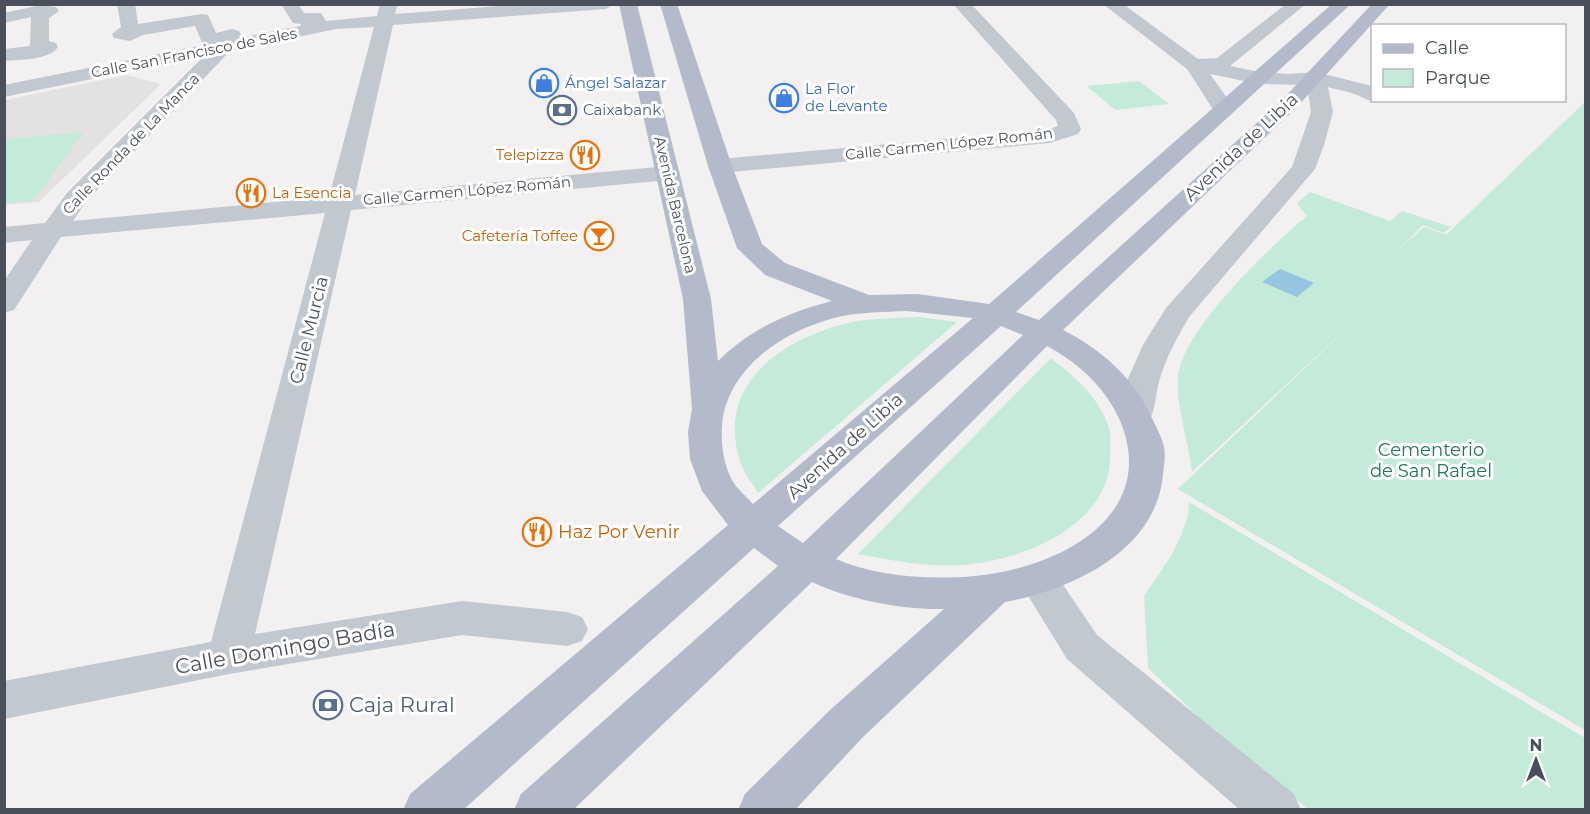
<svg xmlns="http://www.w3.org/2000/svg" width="1590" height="814" viewBox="0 0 1590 814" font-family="Montserrat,sans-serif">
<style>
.education{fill:#e3e2e1}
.green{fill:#c4eada}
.water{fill:#96c5e2}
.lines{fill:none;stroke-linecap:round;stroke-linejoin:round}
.minor{fill:#c2c8d0;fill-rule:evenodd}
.major{fill:#b3bbcb;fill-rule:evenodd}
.labels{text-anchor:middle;stroke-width:6;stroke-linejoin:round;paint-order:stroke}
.far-street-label{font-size:15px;fill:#4a505b;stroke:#fff}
.far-shop-label{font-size:15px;fill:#366cbe;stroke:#fff;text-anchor:start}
.far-service-label{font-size:15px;fill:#4e5e75;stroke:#fff;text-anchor:start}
.far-food-label{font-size:15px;fill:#c56008;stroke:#fff;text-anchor:end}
.street-label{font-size:18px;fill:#4a505b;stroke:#fff}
.park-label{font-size:18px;fill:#22755a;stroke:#fff}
.food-label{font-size:18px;fill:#c56008;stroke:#fff;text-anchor:start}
.near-street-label{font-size:21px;fill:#4a505b;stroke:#fff}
.near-service-label{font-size:21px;fill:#4e5e75;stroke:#fff;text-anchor:start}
</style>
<rect width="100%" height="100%" fill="#f2f0f0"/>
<!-- education -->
<polygon class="education" points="126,75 161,84 39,202 5,205 5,100"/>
<!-- green -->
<g class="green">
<polygon points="1139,81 1169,104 1115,110 1087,86"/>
<path d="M 1585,102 L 1585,730 L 1178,489 L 1360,316 L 1192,472 C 1189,443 1175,403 1178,376 C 1183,329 1271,246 1307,216 L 1297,203 L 1310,192 L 1390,221 L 1402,211 L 1451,227 L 1444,233 L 1423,225 L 1399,249 L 1424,227 L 1446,235 Z"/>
<polygon points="84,132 33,201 5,203 5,139"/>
<path d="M 919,317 L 957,322 L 758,493 C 752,483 743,472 740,461 C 717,389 774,344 837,326 C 863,318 891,318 919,317 Z"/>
<path d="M 1051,358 C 1074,376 1100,398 1109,428 C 1111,434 1110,443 1110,451 C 1114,521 1032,557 972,564 C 933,569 896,561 858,554 Z"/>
<polygon points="1189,502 1585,738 1585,809 1308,809 1232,749 1148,668 1144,596 1171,556 1181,536 1188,516"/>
</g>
<!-- water -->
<polygon class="water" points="1280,269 1314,283 1297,297 1262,282"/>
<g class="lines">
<!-- minor -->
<g class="minor">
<path d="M 117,4 L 135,4 L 138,24 L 202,14 L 208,15 L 216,33 L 232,29 L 239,31 L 241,35 L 239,38 L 300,26 L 301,24 L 293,23 L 281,4 L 298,4 L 304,13 L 321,13 L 326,21 L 377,16 L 380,4 L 398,4 L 395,14 L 528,4 L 614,4 L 606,9 L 393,25 L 355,195 L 668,166 L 676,168 L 680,173 L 676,178 L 668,180 L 351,210 L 255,634 L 462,601 L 567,612 L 582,617 L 588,629 L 582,641 L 567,646 L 462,635 L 229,674 L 4,719 L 4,681 L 211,642 L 325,213 L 61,237 L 14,310 L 4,313 L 4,281 L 32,240 L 4,243 L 4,227 L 45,223 L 67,193 L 204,56 L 4,97 L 4,85 L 203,45 L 195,26 L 143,35 L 130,41 L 114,38 L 112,34 L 121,27 ZM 374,27 L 329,197 L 73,221 L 85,203 L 230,51 L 336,29 Z"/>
<polygon points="953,4 971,4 1074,113 1081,129 1078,134 1050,143 720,173 712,171 708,166 712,161 720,159 1047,130 1058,126 1056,120"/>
<path d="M 1103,4 L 1123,4 L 1198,59 L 1217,58 L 1286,4 L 1306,4 L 1230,66 L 1259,72 L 1289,74 L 1316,72 L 1372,86 L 1372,100 L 1379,100 C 1368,103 1366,98 1357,95 C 1348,91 1337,90 1328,87 L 1333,112 L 1324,145 L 1315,169 L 1189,317 C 1177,338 1165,359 1159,382 C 1155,396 1156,410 1148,423 L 1136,426 L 1124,423 L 1119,415 L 1127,381 L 1143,345 L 1166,308 L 1292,167 L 1311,112 L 1307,85 L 1259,84 L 1210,74 L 1235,109 L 1232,114 L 1224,115 L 1216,114 L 1187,69 Z"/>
<path d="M 41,5 L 56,7 L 59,11 L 49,18 L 49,41 L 56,43 L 58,47 C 48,61 20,59 4,61 L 4,49 L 30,46 L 31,17 L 4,23 L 4,13 Z"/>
<polygon points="1039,566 1053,570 1097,635 1294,794 1301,810 1240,810 1067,659 1019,581 1025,570"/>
</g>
<!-- major -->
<path class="major" d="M 619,4 L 637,4 L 711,299 L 718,361 C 750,329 789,312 832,301 L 765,275 L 737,248 L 708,166 L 660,4 L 677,4 L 732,166 L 762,244 L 785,263 L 869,295 L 918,294 L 989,304 L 1332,4 L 1351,4 L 1016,312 L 1039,320 L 1283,99 L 1372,4 L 1390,4 L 1297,107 L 1063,330 C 1101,349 1134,378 1152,418 C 1156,427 1162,437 1164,447 C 1166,456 1164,465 1163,474 C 1157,551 1071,590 1005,602 L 862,738 L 795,810 L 738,810 L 745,794 L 830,710 L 944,609 C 903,610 850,600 812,582 L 573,810 L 514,810 L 521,794 L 778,566 L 754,548 L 463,810 L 403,810 L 410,794 L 728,525 L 702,491 L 690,459 L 688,432 L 692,409 L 683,299 ZM 907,311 L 973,318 L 753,504 C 746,496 737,489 732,480 C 722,462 720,436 723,417 C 733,363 788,329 838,317 C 861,312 884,312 907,311 ZM 1001,326 L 1023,335 L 803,543 L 778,526 ZM 1047,346 C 1080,364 1107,389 1121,423 C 1159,519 1054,569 975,576 C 930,580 877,577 836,559 Z"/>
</g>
<!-- icons -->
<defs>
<g id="shop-ring" transform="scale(1.5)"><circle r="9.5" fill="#fff" stroke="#3f7fe0" stroke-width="1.5"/><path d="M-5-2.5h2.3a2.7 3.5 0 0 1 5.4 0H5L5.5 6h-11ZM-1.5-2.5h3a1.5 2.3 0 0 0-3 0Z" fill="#3f7fe0"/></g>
<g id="bank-ring" transform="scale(1.5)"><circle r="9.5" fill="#fff" stroke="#5c6f8a" stroke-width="1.5"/><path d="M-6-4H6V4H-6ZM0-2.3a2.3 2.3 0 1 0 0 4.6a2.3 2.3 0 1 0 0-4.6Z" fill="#5c6f8a"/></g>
<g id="restaurant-ring" transform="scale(1.5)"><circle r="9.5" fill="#fff" stroke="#e8710a" stroke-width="1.5"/><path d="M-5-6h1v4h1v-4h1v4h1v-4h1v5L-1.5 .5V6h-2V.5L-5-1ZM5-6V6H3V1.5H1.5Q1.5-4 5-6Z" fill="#e8710a"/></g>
<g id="bar-ring" transform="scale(1.5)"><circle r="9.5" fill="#fff" stroke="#e8710a" stroke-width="1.5"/><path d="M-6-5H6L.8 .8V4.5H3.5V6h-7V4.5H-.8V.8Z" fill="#e8710a"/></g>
</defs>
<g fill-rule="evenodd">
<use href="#shop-ring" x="544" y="83"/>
<use href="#shop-ring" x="784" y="98"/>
<use href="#bank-ring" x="562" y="110"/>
<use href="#restaurant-ring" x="585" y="155"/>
<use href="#restaurant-ring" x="251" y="193"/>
<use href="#bar-ring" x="599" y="236"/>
<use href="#restaurant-ring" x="537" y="532"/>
<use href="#bank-ring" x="328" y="705"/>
</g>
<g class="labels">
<!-- far-street labels -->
<g class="far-street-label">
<text transform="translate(194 53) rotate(-11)" y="5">Calle San Francisco de Sales</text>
<text transform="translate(131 144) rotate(-46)" y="5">Calle Ronda de La Manca</text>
<text transform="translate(949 144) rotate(-6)" y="5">Calle Carmen López Román</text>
<text transform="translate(467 191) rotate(-5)" y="5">Calle Carmen López Román</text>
<text transform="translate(675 205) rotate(77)" y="5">Avenida Barcelona</text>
</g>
<!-- far-shop labels -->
<g class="far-shop-label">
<text x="565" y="88">Ángel Salazar</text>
<text x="805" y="94">La Flor<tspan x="805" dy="17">de Levante</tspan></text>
</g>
<!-- far-service labels -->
<g class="far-service-label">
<text x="583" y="115">Caixabank</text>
</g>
<!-- far-food labels -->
<g class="far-food-label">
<text x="564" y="160">Telepizza</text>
<text x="272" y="198" text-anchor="start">La Esencia</text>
<text x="578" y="241">Cafetería Toffee</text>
</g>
<!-- street labels -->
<g class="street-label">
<text transform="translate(1241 147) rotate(-43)" y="6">Avenida de Libia</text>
<text transform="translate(309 330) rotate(-76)" y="6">Calle Murcia</text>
<text transform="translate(845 446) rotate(-42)" y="6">Avenida de Libia</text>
</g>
<!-- park labels -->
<g class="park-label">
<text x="1431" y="456">Cementerio<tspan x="1431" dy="21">de San Rafael</tspan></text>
</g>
<!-- food labels -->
<g class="food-label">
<text x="558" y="538">Haz Por Venir</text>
</g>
<!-- near-street labels -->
<g class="near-street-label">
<text transform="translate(285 648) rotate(-10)" y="7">Calle Domingo Badía</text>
</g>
<!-- near-service labels -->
<g class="near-service-label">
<text x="349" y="712">Caja Rural</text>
</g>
</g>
<!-- border -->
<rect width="1590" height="814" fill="none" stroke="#4a505b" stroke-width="12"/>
<!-- legend -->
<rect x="1371" y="24" width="195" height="78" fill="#ffffff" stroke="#b7b9bd" stroke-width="1.5"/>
<rect x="1383" y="44" width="30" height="9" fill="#b3bbcb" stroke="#b7b9bd" stroke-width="1.5"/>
<text x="1425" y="54" font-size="18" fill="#4a505b">Calle</text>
<rect x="1383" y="69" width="30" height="18" fill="#c4eada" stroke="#b7b9bd" stroke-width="1.5"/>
<text x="1425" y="84" font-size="18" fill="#4a505b">Parque</text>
<!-- north arrow -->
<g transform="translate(1536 760)" stroke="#ffffff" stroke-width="4.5" paint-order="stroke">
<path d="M0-4.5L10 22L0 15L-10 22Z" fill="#4a505b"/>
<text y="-9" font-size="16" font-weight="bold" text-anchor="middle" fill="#4a505b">N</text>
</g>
</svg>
